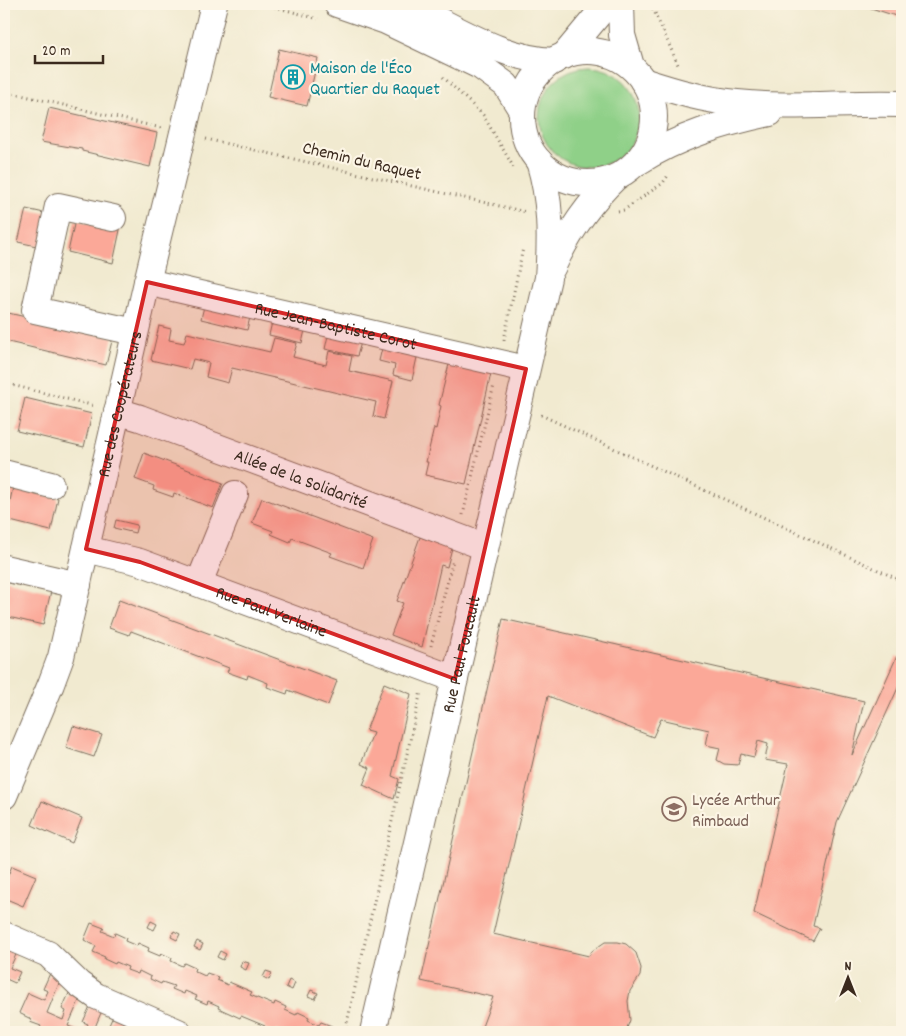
<svg xmlns="http://www.w3.org/2000/svg" width="906" height="1036" viewBox="0 0 906 1036" font-family="Dekko,sans-serif">
<style>
.green{fill:#8fd088;stroke:#657d53}
.building{fill:#fba898}
.lines{fill:none;stroke-linecap:round;stroke-linejoin:round}
.minor-casing{stroke:#7b6d5c;stroke-width:28}
.path{stroke:#7b6d5c;stroke-width:3;stroke-dasharray:1 4;stroke-linecap:butt}
.minor{stroke:#fff;stroke-width:26}
.marked{fill:#d62828;fill-opacity:0.2;stroke:#d62828;stroke-width:4;stroke-linejoin:round}
.labels{text-anchor:middle;stroke-width:4.5;stroke-linejoin:round;paint-order:stroke}
.culture-label{font-size:18px;fill:#0d838f;stroke:#fcf5e5;text-anchor:start}
.street-label{font-size:18px;fill:#3b2a1e;stroke:#fcf5e5}
.education-label{font-size:18px;fill:#785e54;stroke:#fcf5e5;text-anchor:start}
</style>
<rect width="100%" height="100%" fill="#fcf5e5"/>
<filter id="ink" filterUnits="userSpaceOnUse"><feTurbulence type="fractalNoise" baseFrequency=".02" numOctaves="2"/><feDisplacementMap in="SourceGraphic" scale="10" xChannelSelector="R" yChannelSelector="G"/><feConvolveMatrix kernelMatrix="1 2 1 2 8 2 1 2 1" color-interpolation-filters="sRGB"/></filter>
<filter id="wash" filterUnits="userSpaceOnUse"><feTurbulence type="fractalNoise" baseFrequency=".0096" numOctaves="4" result="noise"/><feDisplacementMap in="SourceGraphic" scale="20" xChannelSelector="R" yChannelSelector="G"/><feGaussianBlur stdDeviation="1.12" result="paint"/><feColorMatrix in="noise" values="0 0 0 0 0 0 0 0 0 0 0 0 0 0 0 0 0 1.4 0 .05"/><feComposite in="paint" operator="in"/></filter>
<g filter="url(#wash)">
<rect width="100%" height="100%" fill="#f1ead0"/>
<!-- green -->
<circle class="green" cx="589" cy="117" r="50"/>
<g id="blocks">
<!-- building -->
<g class="building">
<polygon points="869,4 902,4 902,18 868,7"/>
<polygon points="279,49 318,58 307,106 268,97"/>
<polygon points="49,108 157,133 150,167 82,151 82,149 41,142"/>
<polygon points="26,209 49,214 41,247 18,242"/>
<polygon points="75,220 120,230 113,263 68,252"/>
<polygon points="205,302 251,313 247,330 201,319"/>
<polygon points="4,312 113,337 106,365 4,341"/>
<polygon points="273,318 306,326 302,343 269,335"/>
<polygon points="159,326 171,329 169,340 184,343 187,333 270,352 274,338 297,343 293,357 326,365 329,351 352,356 349,371 393,381 384,419 373,416 376,402 232,368 228,383 206,377 209,363 193,359 190,369 151,360"/>
<polygon points="329,331 362,339 357,356 325,349"/>
<polygon points="383,344 418,353 412,380 393,375 395,365 379,361"/>
<polygon points="450,360 492,369 466,484 425,475 428,462 426,462 434,428 436,429 441,406 439,405"/>
<polygon points="25,398 92,414 84,447 17,431"/>
<polygon points="144,453 223,483 213,508 174,493 173,497 153,490 154,486 135,479"/>
<polygon points="13,487 58,498 51,531 6,520"/>
<polygon points="262,498 373,540 363,568 330,556 332,553 292,538 290,542 271,534 273,531 252,523"/>
<polygon points="116,520 137,525 135,533 114,528"/>
<polygon points="420,537 452,548 447,567 441,565 422,647 391,635 403,603 397,601"/>
<polygon points="4,580 51,591 43,625 4,616"/>
<polygon points="119,600 337,681 328,705 288,690 287,694 267,687 268,683 248,675 247,679 227,672 229,668 131,631 129,635 109,628"/>
<polygon points="503,619 864,701 852,755 897,656 902,659 902,679 837,822 813,926 820,928 813,941 754,913 788,764 765,760 768,744 758,741 754,757 741,754 738,765 724,764 717,760 720,748 706,745 709,730 661,719 653,737 548,696 493,934 589,956 592,951 605,942 618,942 626,944 636,953 641,968 640,976 630,991 628,1001 630,1020 627,1028 624,1032 480,1032 493,997 421,981"/>
<polygon points="384,683 411,694 392,776 399,779 394,799 363,785 370,768 361,764 373,733 366,731"/>
<polygon points="73,726 102,735 94,757 66,748"/>
<polygon points="42,801 82,818 72,843 32,825"/>
<polygon points="12,866 36,876 23,906 4,898 4,884"/>
<polygon points="151,921 157,924 154,930 148,927"/>
<polygon points="91,923 104,928 102,931 114,936 115,933 126,938 125,941 137,946 138,943 149,948 148,951 160,956 161,953 172,958 171,961 182,966 184,963 195,968 194,971 205,976 207,973 218,977 217,980 228,985 229,982 252,992 250,995 274,1005 275,1002 286,1007 285,1010 296,1015 298,1012 309,1017 308,1020 319,1025 321,1022 332,1026 329,1032 281,1032 276,1030 275,1032 273,1032 264,1028 265,1026 241,1016 240,1018 218,1008 219,1006 208,1001 207,1004 195,999 197,996 185,991 184,994 172,989 174,986 162,982 161,984 150,979 151,977 139,971 138,974 127,970 128,967 116,962 115,964 104,959 105,957 93,952 96,946 84,940"/>
<polygon points="174,931 180,934 177,940 171,937"/>
<polygon points="197,941 203,944 200,950 194,947"/>
<polygon points="4,944 18,950 10,968 20,972 15,983 4,978"/>
<polygon points="220,951 226,954 223,960 217,957"/>
<polygon points="242,961 249,963 246,970 240,967"/>
<polygon points="51,971 62,976 47,1013 63,1020 66,1011 62,1009 70,991 81,996 68,1026 84,1032 38,1032 41,1026 30,1022 31,1019 19,1013 28,993 44,1000 48,991 43,989"/>
<polygon points="266,971 272,973 269,980 263,977"/>
<polygon points="289,980 295,983 292,990 286,987"/>
<polygon points="311,990 318,993 315,999 308,996"/>
<polygon points="91,1004 103,1008 93,1032 84,1032 88,1024 83,1022"/>
<polygon points="114,1014 125,1019 120,1032 106,1032"/>
</g>
</g>
</g>
<g filter="url(#ink)">
<use href="#blocks" fill-opacity="0" stroke="#7b6d5c" stroke-width="1"/>
<g class="lines">
<!-- minor casing -->
<g class="minor-casing">
<g id="minor">
<polyline points="337,4 386,21 480,66 506,85 522,111"/>
<path d="M 405,4 C 453,25 500,59 554,61"/>
<polyline points="621,4 622,35 631,66"/>
<circle cx="588" cy="117" r="66"/>
<polyline points="564,56 607,4"/>
<path d="M 643,81 C 674,91 704,100 737,103 C 792,109 847,102 902,104"/>
<path d="M 638,162 C 679,136 723,123 770,113"/>
<polyline points="113,218 58,206 35,310 135,332"/>
<path d="M 552,268 C 568,233 588,204 615,178"/>
<path id="s1" d="M 147,282 L 526,369"/>
<path id="s2" d="M 117,411 L 140,418 L 485,547"/>
<polyline points="4,473 51,485"/>
<path id="s3" d="M 86,549 L 140,562 L 455,679"/>
<polyline points="4,568 78,585"/>
<polyline points="199,583 235,494"/>
<path id="s4" d="M 4,796 L 51,684 L 61,657 L 147,282 L 214,4"/>
<polyline points="4,935 48,954 79,984 96,996 178,1032"/>
<path id="s5" d="M 373,1032 L 548,278 C 551,237 551,200 539,161"/>
</g>
</g>
<!-- path -->
<g class="path">
<polyline points="265,4 318,19"/>
<polyline points="651,4 679,67"/>
<polyline points="655,4 669,8"/>
<polyline points="4,18 7,4"/>
<polyline points="443,77 483,115 514,168"/>
<polyline points="4,91 161,128"/>
<polyline points="206,139 526,212"/>
<polyline points="618,211 624,210 663,183 669,174"/>
<polyline points="504,340 523,248"/>
<polyline points="4,383 95,406"/>
<polyline points="541,415 902,581"/>
<polyline points="463,515 494,385"/>
<polyline points="431,646 453,560"/>
<polyline points="345,1032 421,691"/>
</g>
<!-- minor -->
<use href="#minor" class="minor"/>
</g>
</g>
<!-- marked area -->
<path class="marked" d="M 147,282 L 526,369 L 455,679 L 140,562 L 86,549 Z"/>
<!-- icons -->
<defs>
<g id="building-ring" transform="scale(1.25)"><circle r="9.5" fill="#fcf5e5" stroke="#0f9aa8" stroke-width="1.5"/><path d="M-4-6H4V6H1V3H-1V6H-4ZM-2.5-4.3h1.7v1.8h-1.7ZM.8-4.3h1.7v1.8H.8ZM-2.5-1h1.7V.8h-1.7ZM.8-1h1.7V.8H.8Z" fill="#0f9aa8"/></g>
<g id="school-ring" transform="scale(1.25)"><circle r="9.5" fill="#fcf5e5" stroke="#8d6e63" stroke-width="1.5"/><path d="M0-5L7-2L0 1L-7-2ZM-4 1L0 2.5L4 1V4Q0 6-4 4Z" fill="#8d6e63"/></g>
</defs>
<g fill-rule="evenodd">
<use href="#building-ring" x="293" y="77"/>
<use href="#school-ring" x="674" y="809"/>
</g>
<g class="labels">
<!-- culture labels -->
<g class="culture-label">
<text x="310" y="73">Maison de l'Éco<tspan x="310" dy="21">Quartier du Raquet</tspan></text>
</g>
<!-- street labels -->
<g class="street-label">
<text transform="translate(362 160) rotate(13)" y="6">Chemin du Raquet</text>
<text dy="6" stroke="none"><textPath href="#s1" startOffset="194">Rue Jean-Baptiste Corot</textPath></text>
<text dy="6" stroke="none"><textPath href="#s4" startOffset="410">Rue des Coopérateurs</textPath></text>
<text dy="6" stroke="none"><textPath href="#s2" startOffset="196">Allée de la Solidarité</textPath></text>
<text dy="6" stroke="none"><textPath href="#s3" startOffset="196">Rue Paul Verlaine</textPath></text>
<text dy="6" stroke="none"><textPath href="#s5" startOffset="388">Rue Paul Foucault</textPath></text>
</g>
<!-- education labels -->
<g class="education-label">
<text x="692" y="805">Lycée Arthur<tspan x="692" dy="21">Rimbaud</tspan></text>
</g>
</g>
<!-- margin -->
<rect width="906" height="1036" fill="none" stroke="#fcf5e5" stroke-width="20"/>
<!-- north arrow -->
<g transform="translate(848 978)" stroke="#fcf5e5" stroke-width="4" paint-order="stroke">
<path d="M0-4L9 19L0 12L-9 19Z" fill="#3b2a1e"/>
<text y="-8" font-size="14" font-weight="bold" text-anchor="middle" fill="#3b2a1e">N</text>
</g>
<!-- scale -->
<path d="M35 55v8h68v-8" fill="none" stroke="#3b2a1e" stroke-width="2.5"/>
<text x="42" y="55" font-size="15" fill="#3b2a1e" stroke="#fcf5e5" stroke-width="4" paint-order="stroke">20 m</text>
</svg>
